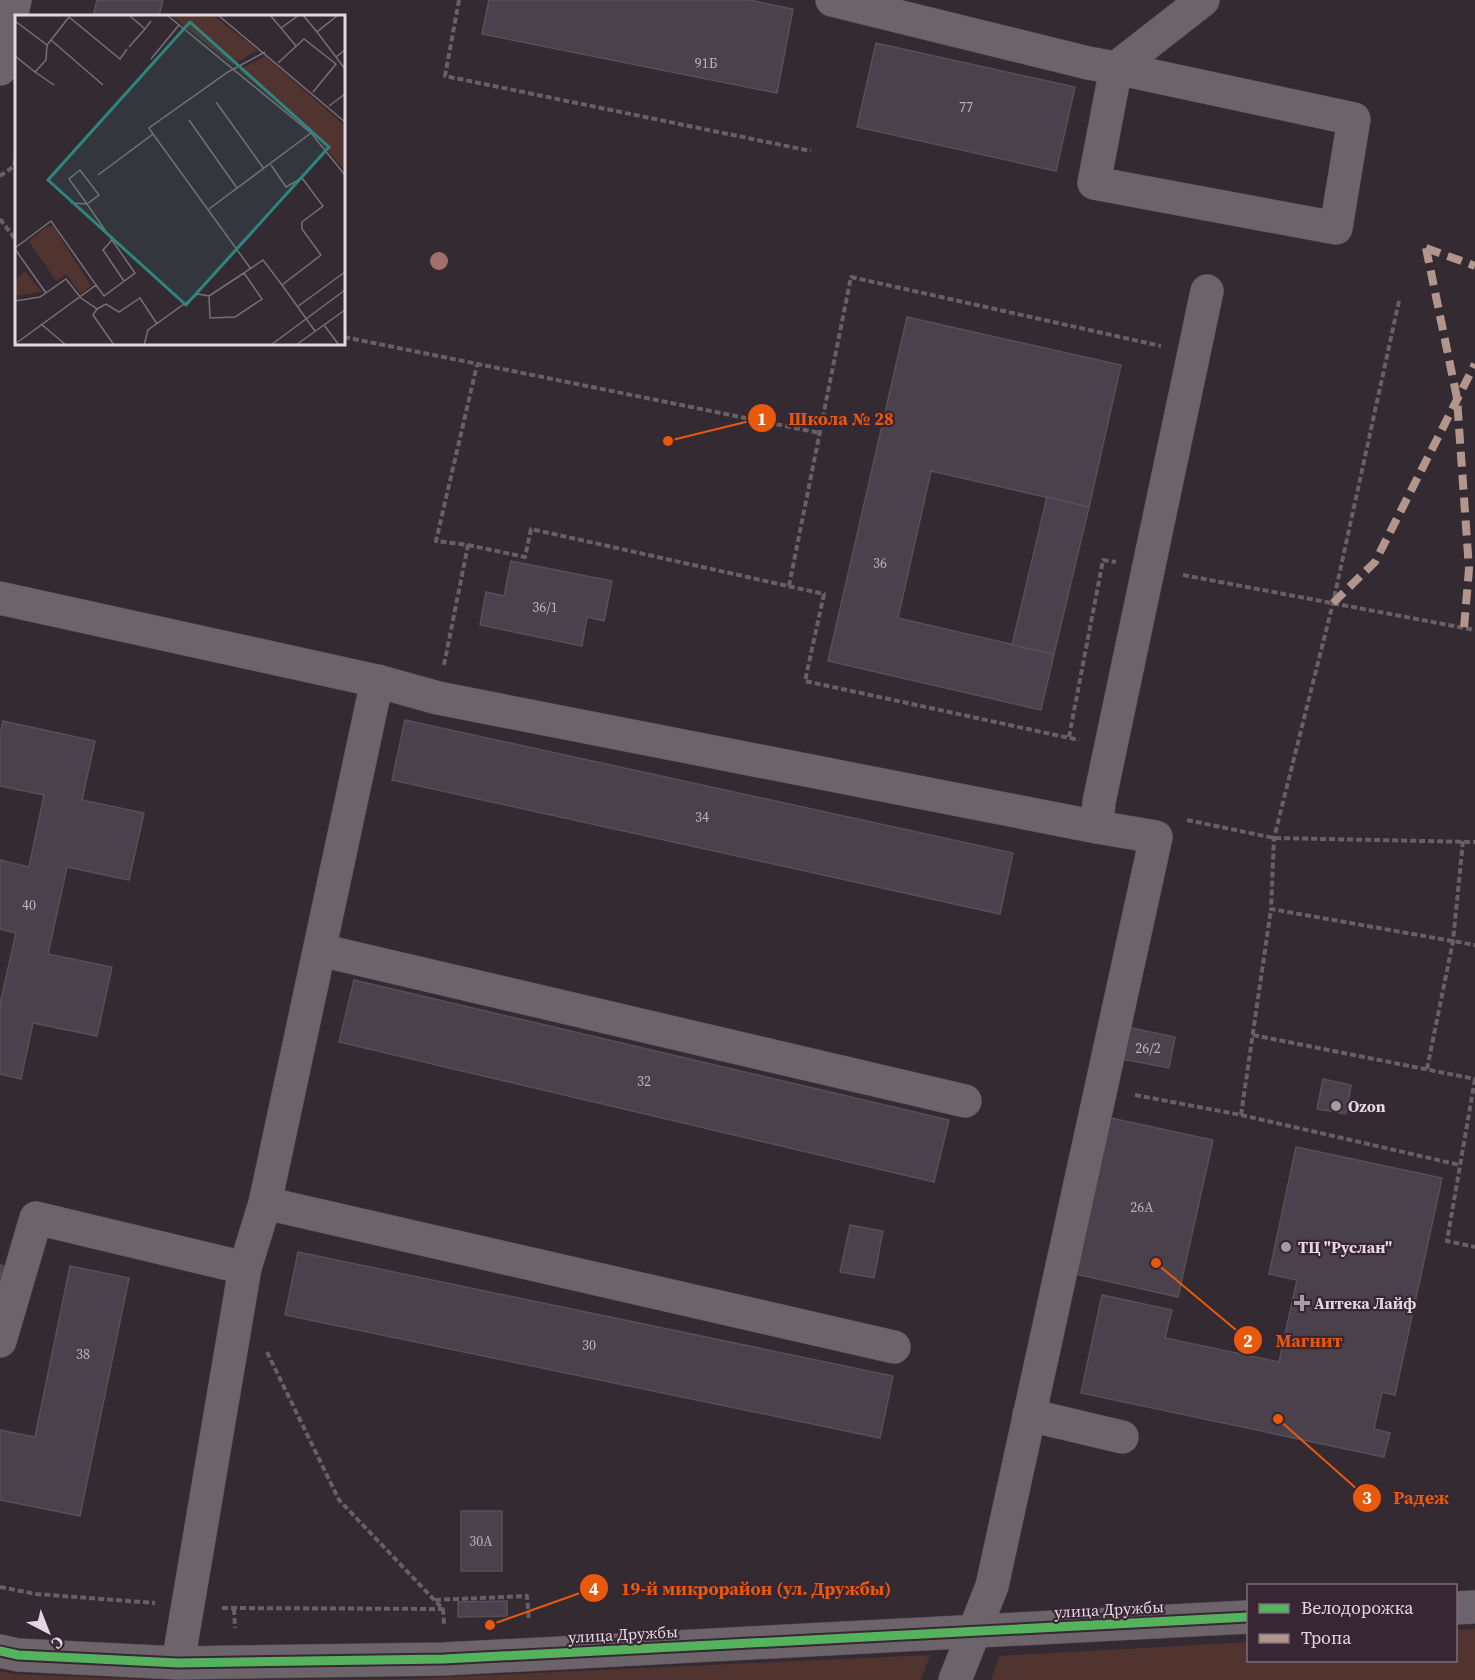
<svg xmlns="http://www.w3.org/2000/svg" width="1475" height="1680" viewBox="0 0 1475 1680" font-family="'Source Serif 4',serif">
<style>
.green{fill:#51332f}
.building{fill:#4a414d;stroke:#575058;stroke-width:1.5}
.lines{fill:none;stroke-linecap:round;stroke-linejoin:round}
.minor-casing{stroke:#50474d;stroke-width:34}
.path{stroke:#676065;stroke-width:4;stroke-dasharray:6 3;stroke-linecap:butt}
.minor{stroke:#6c646a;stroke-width:33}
.quiet{stroke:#b2968c;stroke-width:8;stroke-dasharray:15 8;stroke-linecap:butt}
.cycleway-casing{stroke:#382634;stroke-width:13}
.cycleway{stroke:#56b35d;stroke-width:9}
.tree{fill:#a36f6b}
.poi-dot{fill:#a69aa3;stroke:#382634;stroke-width:2}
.labels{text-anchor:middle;stroke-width:4.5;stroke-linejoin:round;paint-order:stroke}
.number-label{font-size:14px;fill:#bdb2bb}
.poi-label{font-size:16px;font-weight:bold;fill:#e3d7e0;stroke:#382634;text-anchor:start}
.street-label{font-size:16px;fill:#e3d7e0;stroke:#382634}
.inset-road{fill:none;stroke:#7a6f78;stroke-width:1.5}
.view{fill:#2f857f;fill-opacity:0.15;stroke:#2f857f;stroke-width:3}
.inset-edge{fill:none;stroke:#e3d7e0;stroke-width:3}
.leader{fill:none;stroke:#e8590c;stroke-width:2}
.callout-dot{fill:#e8590c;stroke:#382634;stroke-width:2}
.mark-label{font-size:18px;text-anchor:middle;font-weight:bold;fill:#fff}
.callout-label{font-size:18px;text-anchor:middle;font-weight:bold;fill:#e8590c;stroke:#382634;stroke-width:4.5;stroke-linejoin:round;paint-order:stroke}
</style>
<rect width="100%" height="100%" fill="#342a32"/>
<!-- green -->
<g class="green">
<polygon points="1475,1629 1475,1680 991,1680 999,1656 1248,1642 1248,1660 1456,1660 1456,1630"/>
<polygon points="930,1655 921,1680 0,1680 0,1671 15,1674 158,1680 403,1679"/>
</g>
<!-- building -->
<g class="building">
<polygon points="97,0 163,0 159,16 93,16"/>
<polygon points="489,0 749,0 793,9 777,93 482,34"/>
<polygon points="876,43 1075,87 1056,171 857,127"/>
<polygon points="907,317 1121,365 1089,507 931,471 898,618 1054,654 1041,710 828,661"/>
<polygon points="1047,497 1089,507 1054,654 1012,645"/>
<polygon points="511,561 612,581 604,621 587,617 582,646 480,625 486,592 504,596"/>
<polygon points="405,720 1013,853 1000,914 392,780"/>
<polygon points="3,721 95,741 82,800 144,813 129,880 67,867 48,954 112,967 97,1036 33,1023 21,1079 0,1074 0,1004 16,933 0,929 0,860 29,867 44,795 0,786 0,735"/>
<polygon points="354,980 949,1120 934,1182 339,1042"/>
<polygon points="1127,1027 1175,1037 1169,1068 1121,1059"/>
<polygon points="1323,1079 1351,1085 1346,1114 1317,1109"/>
<polygon points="1106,1117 1213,1140 1178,1297 1071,1273"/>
<polygon points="1296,1147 1442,1178 1395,1395 1382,1392 1374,1429 1390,1433 1384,1457 1081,1393 1102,1295 1172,1310 1165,1338 1279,1362 1297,1280 1269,1274"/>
<polygon points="850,1225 883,1231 874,1278 840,1272"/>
<polygon points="298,1252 893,1376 880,1438 285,1315"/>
<polygon points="0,1265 4,1266 0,1281"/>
<polygon points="70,1266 129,1278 80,1516 0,1500 0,1430 35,1437"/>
<rect x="461" y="1511" width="41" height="60"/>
<polygon points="507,1601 507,1616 458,1617 458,1602"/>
</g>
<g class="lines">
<!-- minor casing -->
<g class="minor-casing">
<g id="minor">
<polyline points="832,0 1088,63 1116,68 1354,119 1336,228 1094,183 1116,68 1203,0"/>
<polyline points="0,69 15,0"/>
<polyline points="0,598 377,681 438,698 1097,827"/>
<polyline points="320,950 965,1101"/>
<polyline points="265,1203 894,1347"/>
<polyline points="0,1341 36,1218 245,1268"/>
<polyline points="1029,1415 1122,1437"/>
<polyline points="1456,1608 1475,1607"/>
<polyline points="0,1651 18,1655 178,1663 444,1659 1248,1617"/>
<polyline points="178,1663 245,1268 265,1203 377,681"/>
<polyline points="955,1680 992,1586 1156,837 1097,827 1099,802 1207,291"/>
</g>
</g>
<!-- path -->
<g class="path">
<polyline points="459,0 445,76 811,151"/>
<polyline points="0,176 14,166 16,156"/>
<polyline points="0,219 16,240"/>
<polyline points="1399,301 1333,603 1274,838 1271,909 1475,945"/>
<polyline points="344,337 820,433"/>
<polyline points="468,545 525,557 531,529 824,594 805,681 1079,740"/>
<polyline points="1183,575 1475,630"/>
<polyline points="789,586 851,277 1161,346"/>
<polyline points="444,665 468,545 436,541 477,365"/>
<polyline points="1069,737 1103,560 1116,562"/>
<polyline points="1187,820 1274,838 1475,842"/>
<polyline points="1253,1035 1475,1079"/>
<polyline points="1427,1069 1453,941 1463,841"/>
<polyline points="1475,1079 1447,1241 1475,1247"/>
<polyline points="1135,1095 1241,1115 1460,1165"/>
<polyline points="1241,1115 1271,909"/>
<polyline points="267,1352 339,1500 443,1609 444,1625"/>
<polyline points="0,1587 36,1594 155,1603"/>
<polyline points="435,1600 527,1596 529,1621"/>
<polyline points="222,1608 443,1609"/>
<polyline points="234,1609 235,1628"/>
</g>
<!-- minor -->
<use href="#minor" class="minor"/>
<!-- quiet -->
<g class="quiet">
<polyline points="1426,248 1457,398 1469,569 1464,628"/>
<polyline points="1426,248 1475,266"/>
<polyline points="1333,603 1375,562 1475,364"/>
</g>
<!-- cycleway casing -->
<g class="cycleway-casing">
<polyline id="cycleway" points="0,1651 18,1655 178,1663 444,1659 1248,1617"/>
</g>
<!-- cycleway -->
<use href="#cycleway" class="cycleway"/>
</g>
<!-- trees -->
<circle class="tree" cx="439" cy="261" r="9"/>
<!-- markers -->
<g class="poi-dot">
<circle cx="1336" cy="1106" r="6"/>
<circle cx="1286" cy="1247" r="6"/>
<path d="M1299 1294h6v6h6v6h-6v6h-6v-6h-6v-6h6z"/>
</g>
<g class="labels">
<!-- number labels -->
<g class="number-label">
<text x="706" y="68">91Б</text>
<text x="966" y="112">77</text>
<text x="880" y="568">36</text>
<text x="545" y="612">36/1</text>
<text x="702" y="822">34</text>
<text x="29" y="910">40</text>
<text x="1148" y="1053">26/2</text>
<text x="644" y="1086">32</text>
<text x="1142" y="1212">26А</text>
<text x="589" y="1350">30</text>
<text x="83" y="1359">38</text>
<text x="481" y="1546">30А</text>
</g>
<!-- poi labels -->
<g class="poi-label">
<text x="1348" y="1112">Ozon</text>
<text x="1298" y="1253">ТЦ "Руслан"</text>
<text x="1314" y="1309">Аптека Лайф</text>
</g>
<!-- street labels -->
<g class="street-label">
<text transform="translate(1109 1609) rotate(-3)" y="6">улица Дружбы</text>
<text transform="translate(623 1634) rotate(-3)" y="6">улица Дружбы</text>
</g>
</g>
<!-- overview -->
<g transform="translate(15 15)">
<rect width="330" height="330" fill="#342a32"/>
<path d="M 156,0 L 198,0 L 242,35 L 218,50 ZM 250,41 L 330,111 L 330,156 L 299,119 L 224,55 ZM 33,211 L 38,211 L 76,271 L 66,279 L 51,259 L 41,266 L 14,226 ZM 10,256 L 27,277 L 0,281 L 0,265 Z" fill="#51332f"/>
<path class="inset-road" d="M 114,0 L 130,14 L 136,6M 152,0 L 296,118 L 330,160M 203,0 L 330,107M 255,0 L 266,13 L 284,0M 288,0 L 302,17M 0,6 L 32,30M 266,13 L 281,31M 36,25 L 88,70M 114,32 L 130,14M 330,35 L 321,42 L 330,54M 0,41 L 20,57 L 31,45 L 32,30 L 54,2 L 105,44 L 112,34M 321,42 L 302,17 L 323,0M 136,44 L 164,10M 263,48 L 289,24 L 321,49 L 298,77M 20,57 L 39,70M 201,87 L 249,154M 314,91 L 330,79M 174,105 L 222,173M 138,119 L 236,254M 83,160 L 138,119 L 134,113 L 213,57 L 250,37M 56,188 L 72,189 L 84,180 L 65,155 L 54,164 L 72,189 L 74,192 L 120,258 L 89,281 L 81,270M 194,194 L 296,118M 97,225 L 88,235 L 109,266M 0,233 L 36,206 L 81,270 L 0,329M 0,234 L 31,278M 267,270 L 300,316M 194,281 L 229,258M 0,286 L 25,282 L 51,264 L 66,283 L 82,294 L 78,300 L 99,330M 282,292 L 330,257M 82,294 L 91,289 L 104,297 L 125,283 L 142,309M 26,309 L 51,330M 309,310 L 324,330M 129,330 L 133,315 L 183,279 L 194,281 L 195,303 L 220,302 L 247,284 L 229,258 L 248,245 L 267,270 L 306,240 L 287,214 L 287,207 L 308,191 L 287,163 L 271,172 L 256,150M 256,330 L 330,275M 281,330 L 330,295"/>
<path class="view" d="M 175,7 L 314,132 L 171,290 L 33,165 Z"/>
<rect width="330" height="330" class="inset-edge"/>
</g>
<!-- callouts -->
<path class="leader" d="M668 441L762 418M1156 1263L1248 1340M1278 1419L1367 1498M490 1625L594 1588"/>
<g class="callout-dot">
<circle cx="668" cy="441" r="6"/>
<circle cx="1156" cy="1263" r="6"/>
<circle cx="1278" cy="1419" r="6"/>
<circle cx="490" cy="1625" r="6"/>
<circle cx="762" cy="418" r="15"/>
<circle cx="1248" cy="1340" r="15"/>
<circle cx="1367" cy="1498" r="15"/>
<circle cx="594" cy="1588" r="15"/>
</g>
<g class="mark-label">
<text x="762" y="425">1</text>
<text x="1248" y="1347">2</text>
<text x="1367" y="1504">3</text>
<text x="594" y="1595">4</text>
</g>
<g class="callout-label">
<text x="841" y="425">Школа № 28</text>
<text x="1309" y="1347">Магнит</text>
<text x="1421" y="1504">Радеж</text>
<text x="756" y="1595">19-й микрорайон (ул. Дружбы)</text>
</g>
<!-- legend -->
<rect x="1247" y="1584" width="210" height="78" fill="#382634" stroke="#7c6d79" stroke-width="1.5"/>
<rect x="1259" y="1604" width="30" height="9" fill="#56b35d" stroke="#7c6d79" stroke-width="1.5"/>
<text x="1301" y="1614" font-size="18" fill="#e3d7e0">Велодорожка</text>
<rect x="1259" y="1634" width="30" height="9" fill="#b2968c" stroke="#7c6d79" stroke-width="1.5"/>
<text x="1301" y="1644" font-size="18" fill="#e3d7e0">Тропа</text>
<!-- north arrow -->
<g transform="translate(48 1632) rotate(138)" stroke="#382634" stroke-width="4.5" paint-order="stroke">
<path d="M0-4.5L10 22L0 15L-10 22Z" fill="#e3d7e0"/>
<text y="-9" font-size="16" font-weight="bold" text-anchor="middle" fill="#e3d7e0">С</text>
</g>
</svg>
